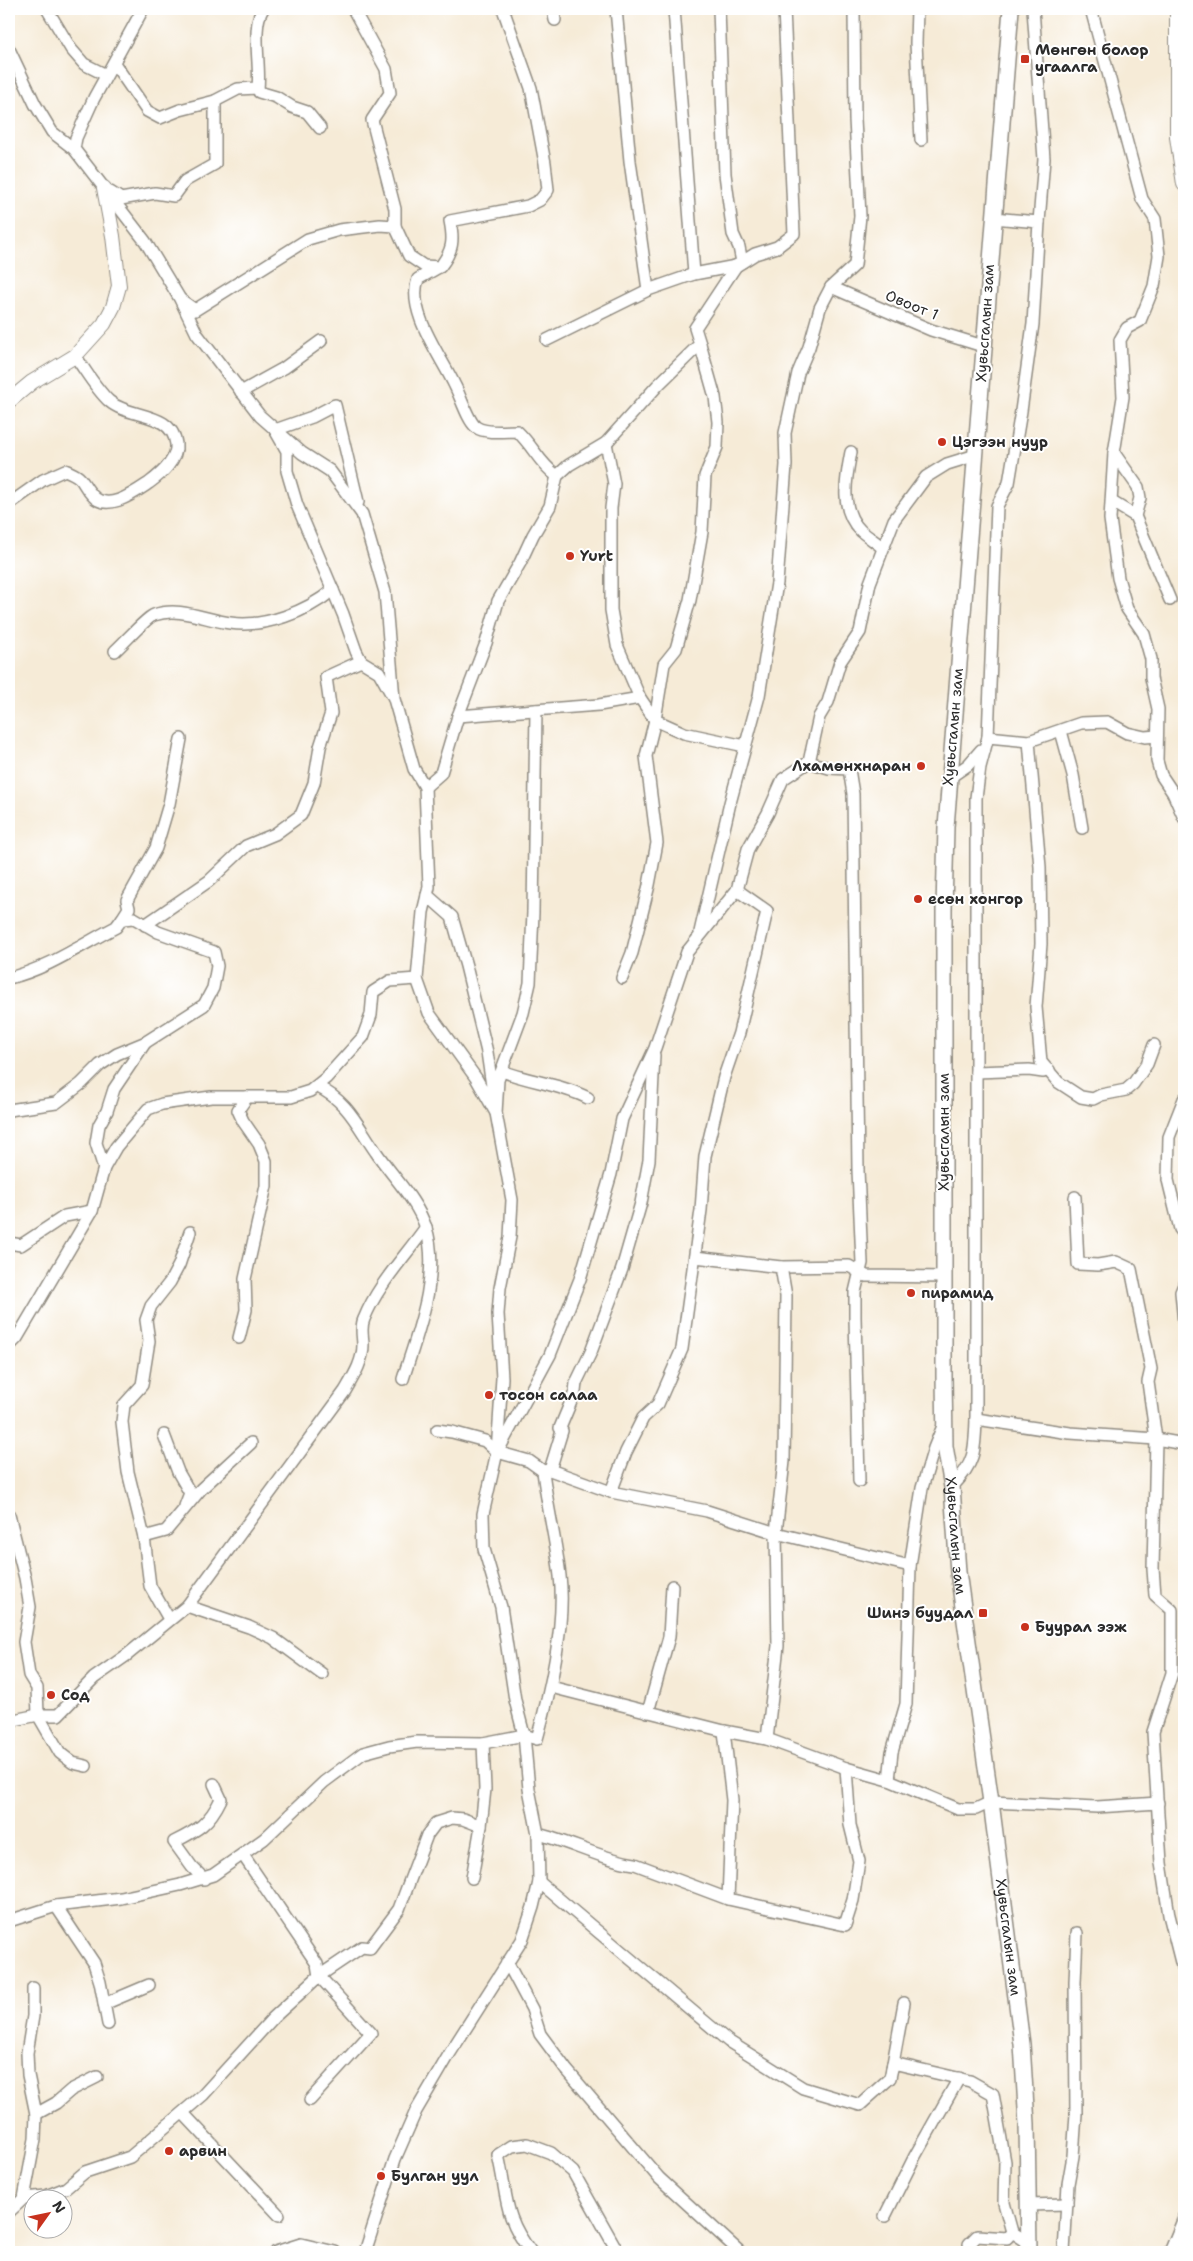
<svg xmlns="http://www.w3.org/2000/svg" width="1193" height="2261" viewBox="0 0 1193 2261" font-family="'Shantell Sans',sans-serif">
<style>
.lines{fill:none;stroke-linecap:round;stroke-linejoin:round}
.minor-casing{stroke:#908b81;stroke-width:14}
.tertiary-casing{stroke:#908b81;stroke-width:16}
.secondary-casing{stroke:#908b81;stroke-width:18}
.minor{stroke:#fff;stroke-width:11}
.tertiary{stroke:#fff;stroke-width:14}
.secondary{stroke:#fff;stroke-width:15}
.poi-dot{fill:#c8321e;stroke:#fff;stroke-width:2}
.labels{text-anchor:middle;stroke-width:4;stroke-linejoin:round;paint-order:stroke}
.poi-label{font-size:15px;font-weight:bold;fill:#2b2b2b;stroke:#fff;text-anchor:start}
.street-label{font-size:15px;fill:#2b2b2b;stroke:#fff}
</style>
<rect width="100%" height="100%" fill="#fff"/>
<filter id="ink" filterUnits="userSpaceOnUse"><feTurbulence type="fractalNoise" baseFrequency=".02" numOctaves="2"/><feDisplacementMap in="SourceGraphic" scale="10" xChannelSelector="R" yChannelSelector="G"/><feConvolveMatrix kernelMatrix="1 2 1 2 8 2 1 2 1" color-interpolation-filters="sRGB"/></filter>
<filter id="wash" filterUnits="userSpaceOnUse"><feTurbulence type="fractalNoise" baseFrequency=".0096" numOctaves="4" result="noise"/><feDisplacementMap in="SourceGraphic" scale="20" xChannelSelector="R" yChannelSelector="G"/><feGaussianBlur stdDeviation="1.12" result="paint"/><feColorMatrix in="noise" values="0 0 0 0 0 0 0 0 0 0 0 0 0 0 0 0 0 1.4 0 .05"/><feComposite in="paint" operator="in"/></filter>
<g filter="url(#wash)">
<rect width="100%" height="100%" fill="#f6ebd7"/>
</g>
<g filter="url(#ink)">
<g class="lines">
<!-- minor casing -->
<g class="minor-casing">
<g id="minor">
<polyline points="47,9 71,49 84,64 106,75"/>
<polyline points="143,9 94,98 76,138 74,149 145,241 180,299 197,334 260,416 302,453 330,471 362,514 385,592 394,699 414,769 425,787 429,887 423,912 417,979 429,1013 476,1078 496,1113 512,1200 510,1237 500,1288 498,1314 502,1378 497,1452 483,1514 484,1549 501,1607 515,1700 524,1735 529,1789 538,1834 539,1882 533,1907 522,1940 450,2053 416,2111 395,2159 365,2252"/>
<polyline points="353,9 386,69 390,93 372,120 395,209 395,226"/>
<polyline points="553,9 555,20"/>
<polyline points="616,9 630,161 648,290"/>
<polyline points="674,9 694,274"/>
<polyline points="719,9 725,174 733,234 739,247 742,262"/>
<polyline points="917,9 916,43 921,140"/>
<polyline points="1033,9 1044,159 1039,222"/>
<polyline points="1091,9 1142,199 1155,219 1159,256 1154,286 1140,321 1127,328 1120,340 1123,397 1114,453 1138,487 1140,498 1135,516 1170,600"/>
<polyline points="9,49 35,104 52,132 74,149"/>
<path d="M 114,63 L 147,111 L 160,118 L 180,110 L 215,101 L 238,89 L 258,88 C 261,67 251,25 263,9"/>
<polyline points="258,88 259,92 276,97 292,107 307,112 320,128"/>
<polyline points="110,192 121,199 155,193 174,196 185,181 215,164 215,101"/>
<path d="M 439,267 L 418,279 C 406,312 442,357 455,386 C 460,395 468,421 476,427 C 485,434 506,431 517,431 C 534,447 538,462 557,476"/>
<polyline points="831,287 931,330 983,346"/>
<path d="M 181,300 L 195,310 L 308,239 L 339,230 L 380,225 L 395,226 L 409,256 L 424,266 L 440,267 C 453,250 454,241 450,221 L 528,206 L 540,200 L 548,190 L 545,163 L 531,88 L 503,9"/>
<polyline points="547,340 648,290 694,274 736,266"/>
<polyline points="241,392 284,368 321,341"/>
<polyline points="606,443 614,484 611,508 611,610 617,645 640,698 655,720 684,733 745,746"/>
<path d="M 851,452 C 846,478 839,510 861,531 C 868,537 876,542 883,548"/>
<polyline points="1114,453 1110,519 1118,578 1127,609 1144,634 1151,659 1151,678 1158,709 1157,761 1161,775 1173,793 1184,818"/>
<polyline points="358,502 335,405 312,417 275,430 287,451 287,471 297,505 343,614 356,651 361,661 379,672 392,695"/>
<polyline points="1112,502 1135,516"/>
<path d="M 9,504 L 43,480 L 65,470 C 87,479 79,481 92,495 C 107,513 134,493 149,483 C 161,474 178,460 176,444 C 172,411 129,419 109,401 C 96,389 86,371 75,356"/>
<path d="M 115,651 C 123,644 147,617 154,615 C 180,606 205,620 230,623 C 265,628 306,612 333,590"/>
<polyline points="458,716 599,705 640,698"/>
<polyline points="1061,731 1073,775 1082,828"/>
<polyline points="988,737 1029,741 1081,723 1107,722 1127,733 1145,737 1157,736"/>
<polyline points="1029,741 1040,867 1041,944 1036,1007 1041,1062 1058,1082 1081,1097 1093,1099 1101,1095 1126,1090 1133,1084 1147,1064 1154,1045"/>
<polyline points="809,762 829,768 849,769 853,794 858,1170 862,1263 855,1292 855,1317 859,1481"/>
<polyline points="949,778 968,765 981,750"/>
<polyline points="425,787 441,773 458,716 486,643 498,601 520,563 533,535 550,506 557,476 569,465 606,443 658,385 700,344 695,328 736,266 755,254 777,247 794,234 784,9"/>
<polyline points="427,895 452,917 466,966 487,1052 496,1113 498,1080 523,1013 530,983 533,912 536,710"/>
<polyline points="122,919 129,908 127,900 156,848 169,804 181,739"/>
<polyline points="145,925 209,881 246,846 275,834 301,815 314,783 320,747 331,713 326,677 361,661"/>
<polyline points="700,932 730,803 759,696 777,583 786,465 785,433 798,373 809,347 820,308 831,287 855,265 860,216 855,119 854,9"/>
<path d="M 9,978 C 47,969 81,945 116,927 L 122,919 L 134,918 L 158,932 L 214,952 L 217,966 L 213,988 L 204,1005 L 146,1042 L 117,1054 L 100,1065 L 81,1084 L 56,1103 L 9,1110"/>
<polyline points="622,978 632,953 649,885 657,843 646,756 655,720 664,664 676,649 690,600 702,532 705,476 717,447 718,422 715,397 700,344"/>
<path d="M 502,1071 C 530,1082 561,1084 588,1098"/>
<polyline points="976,1072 1029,1070 1043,1072 1049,1070"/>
<path d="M 316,1086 C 348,1101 357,1125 376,1152 C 392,1176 417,1200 426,1228 C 441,1275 417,1334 403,1379"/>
<polyline points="1184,1099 1169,1137 1168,1180 1180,1229 1184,1234"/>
<polyline points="104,1168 96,1143 99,1125 107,1111 114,1089 145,1043"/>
<polyline points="1075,1197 1078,1264 1098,1265 1116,1262 1131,1269 1151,1369 1148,1382 1156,1439 1153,1569 1155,1595 1172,1610 1172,1673 1153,1732 1161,1863 1169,1915 1184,1974"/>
<polyline points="9,1243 21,1245 65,1216 92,1211"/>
<polyline points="695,1257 781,1267 786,1296 784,1461 776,1533 778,1646 767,1739"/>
<polyline points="781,1267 849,1266 866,1276 945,1277"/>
<polyline points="1184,1285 1181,1292 1184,1323"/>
<polyline points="239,1338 246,1310 245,1279 266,1186 266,1161 259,1144 243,1121 238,1110 247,1097"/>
<polyline points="9,1346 17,1338 92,1211 104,1168 116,1147 148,1109 162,1104 211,1097 291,1097 310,1091 326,1078 363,1037 371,1015 373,992 390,981 417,979"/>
<polyline points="976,1419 976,798 980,767 988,737 997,506 1009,483 1021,411 1033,324 1039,222 993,218"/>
<polyline points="437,1430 452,1432 485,1441 497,1452 529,1461 543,1471 550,1470 611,1492 707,1511 776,1533 910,1566"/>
<polyline points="164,1435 178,1472 190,1493 185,1506"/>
<polyline points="498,1451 550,1355 580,1279 611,1174 622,1119 655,1048 687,952 737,890 748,849 768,813 783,779 809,762 819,717 828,702 840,662 860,632 870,583 894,520 926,477 947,464 976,455"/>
<polyline points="550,1470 562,1431 560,1428 575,1392 576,1383 591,1352 622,1269 641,1203 649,1160 654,1055"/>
<path d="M 952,1487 C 975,1463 975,1451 976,1419 L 1070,1433 L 1156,1439 L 1184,1444"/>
<polyline points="611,1492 626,1452 643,1418 658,1404 682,1349 701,1210 705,1156 724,1077 739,1033 767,911 737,890"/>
<polyline points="9,1515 25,1578 30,1607 24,1642 29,1675 37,1688 38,1715 60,1753 73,1763 86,1766"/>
<polyline points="144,1537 166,1531 201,1489 251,1443"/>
<polyline points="187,1606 249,1627 273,1638 322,1674"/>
<polyline points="169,1619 150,1586 144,1537 128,1472 122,1422 124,1405 142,1385 149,1341 146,1320 151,1306 170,1282 179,1265 190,1232"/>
<polyline points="551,1687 724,1731 767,1739 846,1768 889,1780 958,1809 976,1809 991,1802 1097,1807 1158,1803"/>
<polyline points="648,1712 669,1637 672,1586"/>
<path d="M 9,1721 L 38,1715 L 58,1715 L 94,1678 L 127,1655 L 187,1606 L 345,1391 C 353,1377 363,1362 363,1345 C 363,1337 360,1327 364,1319 C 378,1284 405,1257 426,1227"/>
<polyline points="724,1731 732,1800 728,1899"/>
<polyline points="889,1780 892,1752 906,1704 910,1566 922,1488 934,1448 943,1426"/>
<path d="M 538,1834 C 570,1842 604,1860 635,1864 L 728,1899 L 845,1925 L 853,1900 L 859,1861 L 850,1825 L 846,1768"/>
<polyline points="243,1855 317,1964 319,1976 362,1947 370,1948 399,1909 427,1835 436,1823 452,1818 463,1819 481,1826 485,1789 483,1743"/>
<polyline points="472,1878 481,1826"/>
<path d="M 204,1879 L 192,1867 L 174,1842 C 198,1830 209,1824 221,1799 L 214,1784"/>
<polyline points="539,1882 728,2041 803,2088 860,2105 890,2078 893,2063 970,2081 993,2094 1005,2162 1004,2203 1012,2232 1029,2243"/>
<polyline points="56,1906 94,1963 100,1982 108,2024"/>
<path d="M 9,1921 L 56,1906 L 121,1898 L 180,1885 L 213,1875 L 264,1839 L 324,1782 L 363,1753 L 389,1746 L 417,1742 L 483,1743 L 524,1735 L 537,1739 C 550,1692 566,1625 560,1576 C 556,1541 547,1506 543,1471"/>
<polyline points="507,1962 532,2009 540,2034 566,2069 659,2178 740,2252"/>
<polyline points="104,2004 149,1985"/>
<polyline points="892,2069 904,2003"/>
<polyline points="183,2113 279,2215"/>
<polyline points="36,2114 56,2103 71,2090 97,2077"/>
<polyline points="24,2198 35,2139 36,2114 28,2075 27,2053 33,2016 33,1988"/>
<polyline points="1028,2205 1067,2204"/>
<polyline points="9,2212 24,2198 46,2196 66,2188 85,2172 130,2157 203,2095 273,2018 319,1976 371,2033 310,2100"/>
<polyline points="885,2216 915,2156 959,2078"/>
<polyline points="969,2244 977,2236 1007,2238 1012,2232"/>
<polyline points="276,2252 301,2244 335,2252"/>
<path d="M 531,2252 C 503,2216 508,2197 498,2155 L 512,2146 L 527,2144 L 551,2153 L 573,2172 L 618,2252"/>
<polyline points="1064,2252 1068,2184 1073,2156 1076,2114 1075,1982 1077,1933"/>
<polyline points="1170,2252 1184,2218"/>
</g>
</g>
<!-- tertiary casing -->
<g class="tertiary-casing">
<g id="tertiary">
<polyline points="1177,9 1177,137 1184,184"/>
<polyline points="9,401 32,382 75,356 104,324 113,307 119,286 113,236 104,188"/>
</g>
</g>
<!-- secondary casing -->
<g class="secondary-casing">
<g id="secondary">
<path id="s1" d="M 1011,9 L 946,827 L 944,910 L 944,1376 L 945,1446 L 952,1487 L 958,1572 L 991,1802 L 1022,2044 L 1027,2124 L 1029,2252"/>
</g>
</g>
<!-- minor -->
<use href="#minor" class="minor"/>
<!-- tertiary -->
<use href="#tertiary" class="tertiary"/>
<!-- secondary -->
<use href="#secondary" class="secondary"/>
</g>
</g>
<!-- markers -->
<g class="poi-dot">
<rect x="1020" y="54" width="10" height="10" rx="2.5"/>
<circle cx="942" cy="442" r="5"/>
<circle cx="570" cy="556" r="5"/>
<circle cx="921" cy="766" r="5"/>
<circle cx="918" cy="899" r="5"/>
<circle cx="911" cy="1293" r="5"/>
<circle cx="489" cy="1395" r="5"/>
<rect x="978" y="1608" width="10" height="10" rx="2.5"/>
<circle cx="1025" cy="1627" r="5"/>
<circle cx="51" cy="1695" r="5"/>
<circle cx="169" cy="2151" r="5"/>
<circle cx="381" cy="2176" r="5"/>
</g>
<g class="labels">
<!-- poi labels -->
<g class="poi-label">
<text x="1035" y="55">Мөнгөн болор<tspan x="1035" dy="17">угаалга</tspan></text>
<text x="952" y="447">Цэгээн нуур</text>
<text x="580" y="561">Yurt</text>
<text x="911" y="771" text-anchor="end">Лхамөнхнаран</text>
<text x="928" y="904">есөн хонгор</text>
<text x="921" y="1298">пирамид</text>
<text x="499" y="1400">тосон салаа</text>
<text x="973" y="1618" text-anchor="end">Шинэ буудал</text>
<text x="1035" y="1632">Буурал ээж</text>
<text x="61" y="1700">Сод</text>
<text x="179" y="2156">арвин</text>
<text x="391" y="2181">Булган уул</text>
</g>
<!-- street labels -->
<g class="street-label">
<text transform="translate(912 305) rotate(22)" y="5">Овоот 1</text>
<text transform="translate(985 323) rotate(-86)" y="5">Хувьсгалын зам</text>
<text transform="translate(953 727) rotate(-85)" y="5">Хувьсгалын зам</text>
<text transform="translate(944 1132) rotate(-90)" y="5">Хувьсгалын зам</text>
<text dy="5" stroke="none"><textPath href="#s1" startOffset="1530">Хувьсгалын зам</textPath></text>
<text dy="5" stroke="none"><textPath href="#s1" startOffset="1935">Хувьсгалын зам</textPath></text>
</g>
</g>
<!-- margin -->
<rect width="1193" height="2261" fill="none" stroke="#fff" stroke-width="30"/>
<!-- north arrow -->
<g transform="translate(48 2214) rotate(57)"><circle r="24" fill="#ffffff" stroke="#aaaaaa"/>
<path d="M0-4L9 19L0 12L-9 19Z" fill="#c8321e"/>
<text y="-8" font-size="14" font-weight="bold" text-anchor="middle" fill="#2b2b2b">N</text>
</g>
</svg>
